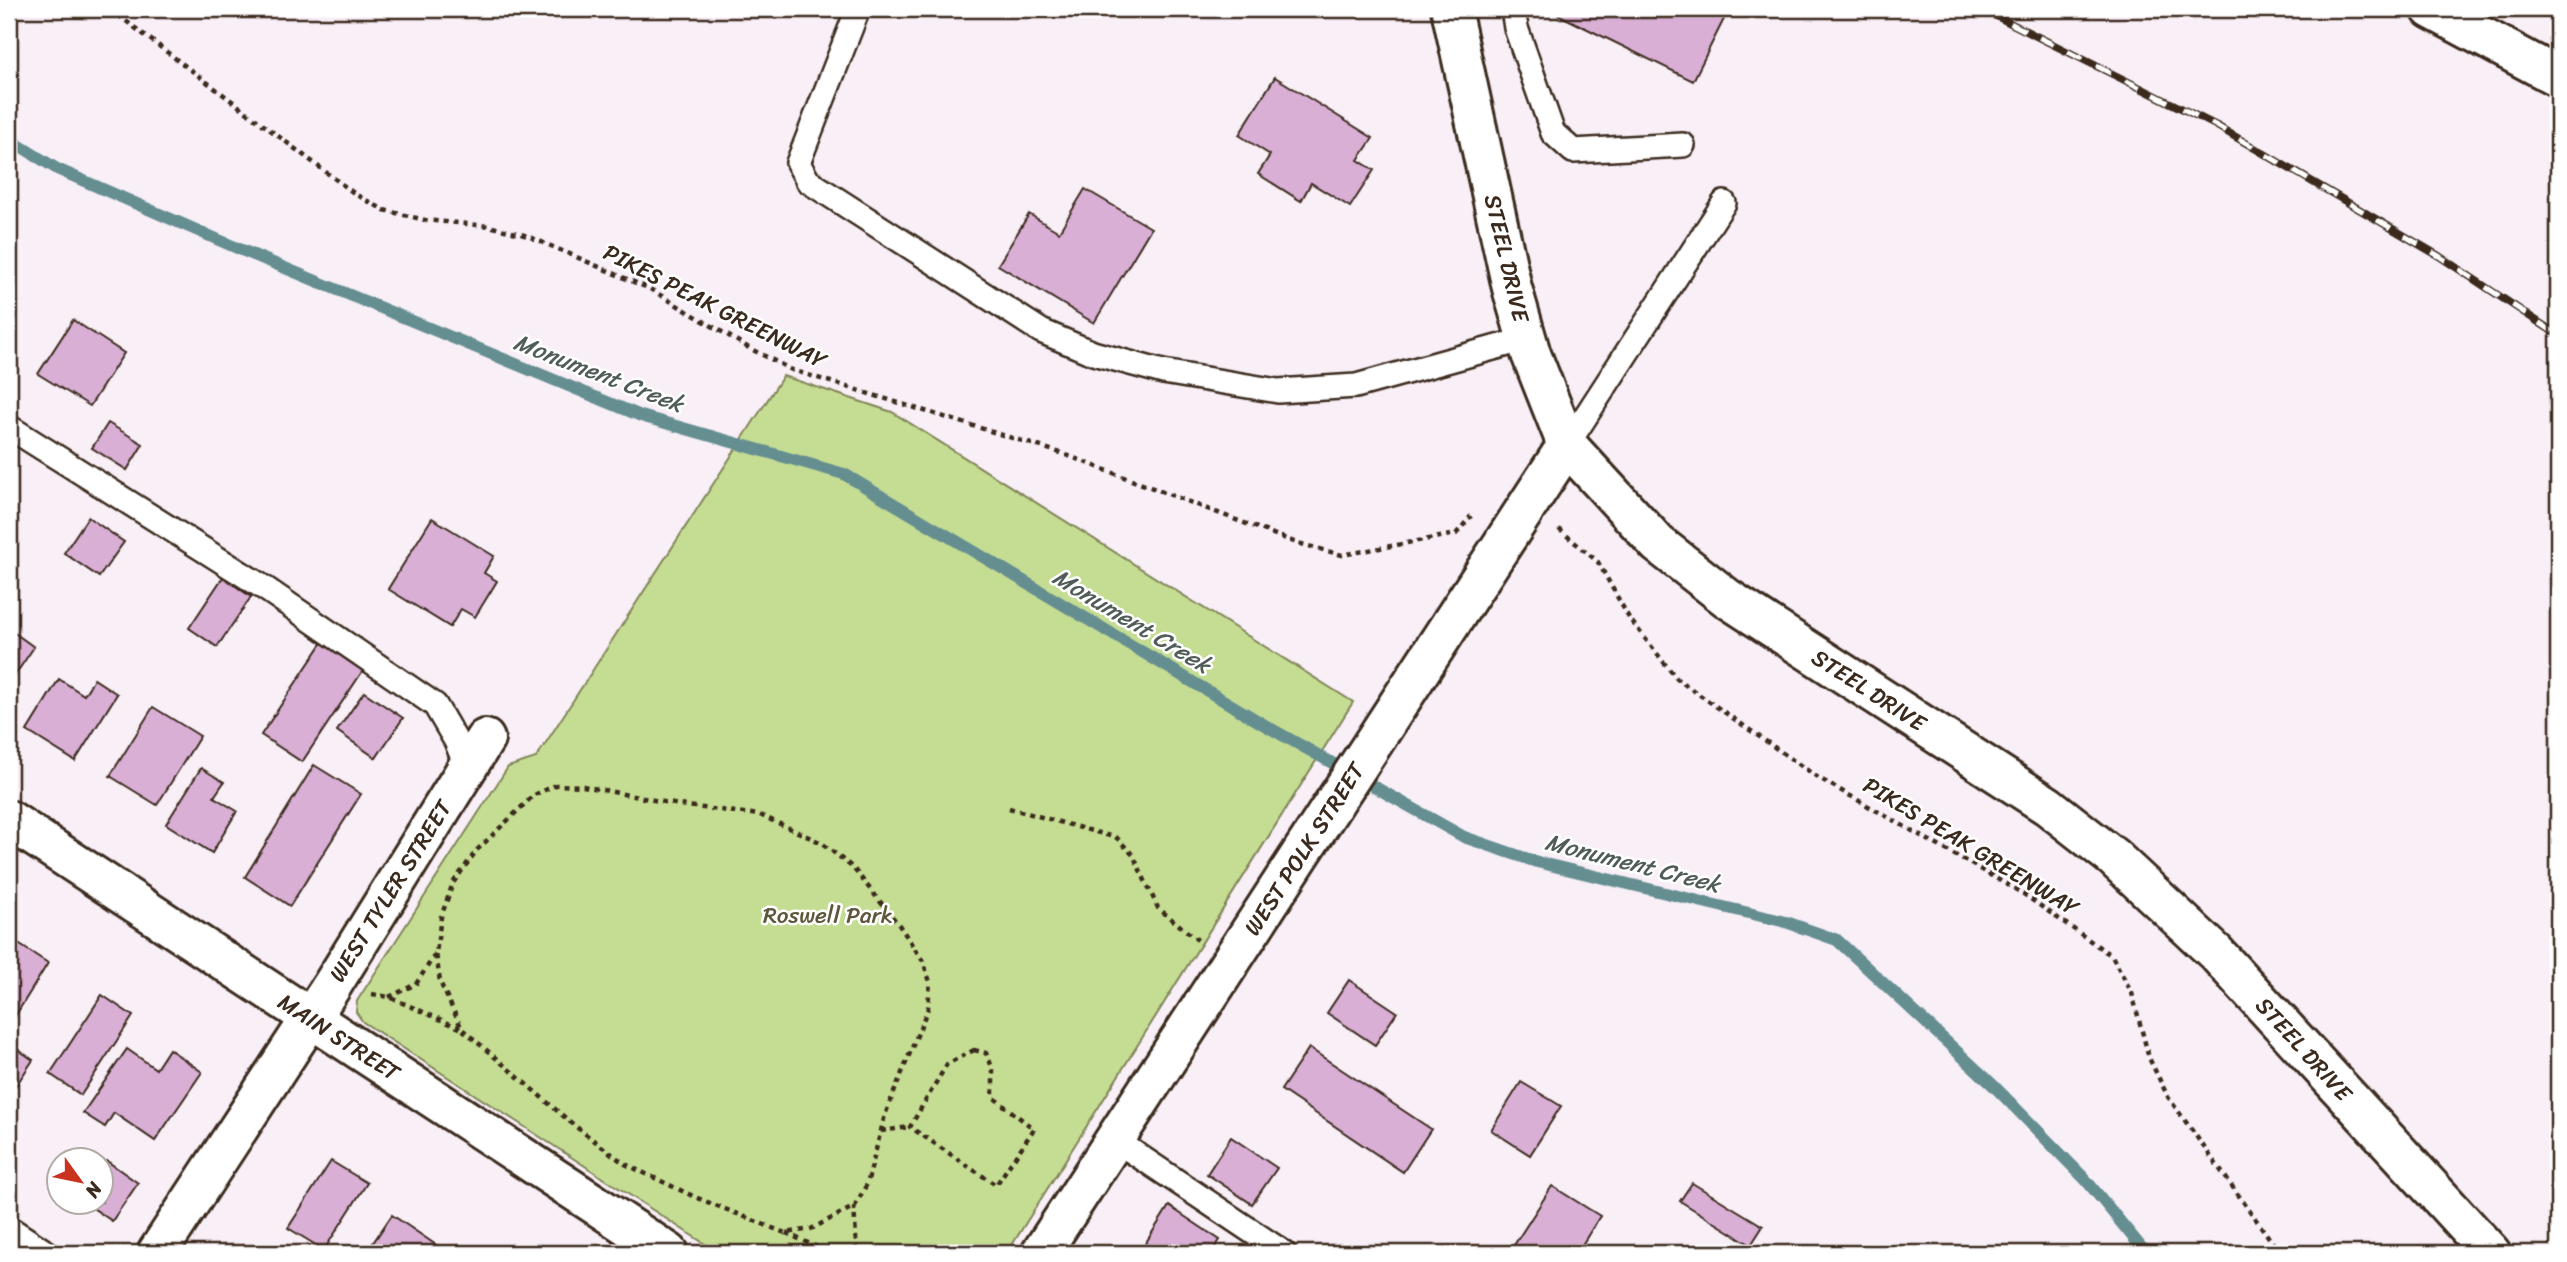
<svg xmlns="http://www.w3.org/2000/svg" width="2567" height="1262" viewBox="0 0 2567 1262" font-family="Sriracha,sans-serif">
<style>
.green{fill:#c5dd93;stroke:#808458;stroke-width:2}
.lines{fill:none;stroke-linecap:round;stroke-linejoin:round}
.stream{stroke:#658e91;stroke-width:12}
.building{fill:#daafd5;stroke:#3b2a1e;stroke-width:2}
.service-casing{stroke:#3b2a1e;stroke-width:28}
.minor-casing{stroke:#3b2a1e;stroke-width:44}
.path{stroke:#3b2a1e;stroke-width:4.5;stroke-dasharray:5 5;stroke-linecap:butt}
.service{stroke:#fff;stroke-width:23}
.minor{stroke:#fff;stroke-width:38}
.rail-casing{stroke:#3b2a1e;stroke-width:8}
.rail{stroke:#fff;stroke-width:5;stroke-dasharray:16;stroke-linecap:butt}
.labels{text-anchor:middle;stroke-width:5;stroke-linejoin:round;paint-order:stroke}
.street-label{font-size:23px;fill:#3b2a1e;stroke:#fff}
.park-label{font-size:23px;fill:#5e573b;stroke:#fff}
.water-label{font-size:24px;font-style:italic;fill:#505c57;stroke:#fff}
</style>
<rect width="100%" height="100%" fill="#f8eff7"/>
<filter id="ink" filterUnits="userSpaceOnUse"><feTurbulence type="fractalNoise" baseFrequency=".0143" numOctaves="2"/><feDisplacementMap in="SourceGraphic" scale="14" xChannelSelector="R" yChannelSelector="G"/><feConvolveMatrix kernelMatrix="1 2 1 2 8 2 1 2 1" color-interpolation-filters="sRGB"/></filter>
<g filter="url(#ink)">
<!-- green -->
<polygon class="green" points="783,376 892,412 1353,702 1007,1253 719,1253 363,1022 356,1012 357,1001 508,767 536,758"/>
<g class="lines">
<!-- stream -->
<polyline class="stream" points="9,139 57,169 244,251 641,416 844,474 1268,727 1464,837 1537,862 1786,922 1837,940 1994,1086 2086,1180 2146,1253"/>
</g>
<!-- building -->
<g class="building">
<polygon points="1547,9 1729,9 1693,81"/>
<polygon points="1275,77 1373,138 1358,160 1374,170 1350,207 1311,183 1301,201 1258,174 1270,155 1239,135"/>
<polygon points="1085,189 1151,228 1094,323 998,265 1029,214 1059,232"/>
<polygon points="73,320 124,353 90,406 38,374"/>
<polygon points="108,423 143,444 127,470 92,448"/>
<polygon points="88,517 124,542 99,577 64,553"/>
<polygon points="432,518 494,556 484,573 497,581 475,617 461,609 450,627 388,589"/>
<polygon points="223,577 251,597 217,647 189,628"/>
<polygon points="9,629 34,647 9,684"/>
<polygon points="323,642 364,669 302,762 261,735"/>
<polygon points="59,679 84,695 94,679 117,694 75,761 27,731"/>
<polygon points="364,692 403,718 376,758 337,731"/>
<polygon points="153,707 200,736 157,805 110,776"/>
<polygon points="314,765 361,794 290,906 245,877"/>
<polygon points="201,768 224,782 214,797 237,811 212,853 166,824"/>
<polygon points="9,938 48,963 9,1026"/>
<polygon points="1349,980 1397,1012 1375,1045 1327,1013"/>
<polygon points="102,995 133,1016 81,1095 50,1074"/>
<polygon points="13,1046 33,1060 9,1096 9,1052"/>
<polygon points="1309,1048 1431,1129 1403,1172 1281,1090"/>
<polygon points="127,1049 156,1069 169,1049 202,1072 155,1141 114,1113 105,1127 83,1113"/>
<polygon points="1521,1082 1561,1106 1530,1155 1491,1130"/>
<polygon points="1231,1137 1277,1168 1252,1204 1207,1174"/>
<polygon points="107,1161 138,1183 112,1221 84,1202 102,1202 102,1169"/>
<polygon points="331,1161 367,1183 324,1250 288,1228"/>
<polygon points="1692,1183 1763,1226 1751,1245 1680,1201"/>
<polygon points="1552,1186 1600,1216 1577,1253 1509,1253"/>
<polygon points="1169,1206 1220,1240 1211,1253 1158,1253 1145,1244"/>
<polygon points="392,1215 442,1249 439,1253 366,1253"/>
</g>
<g class="lines">
<!-- service casing -->
<g class="service-casing">
<g id="service">
<polyline points="858,9 798,163 808,181 1041,331 1093,353 1163,372 1278,391 1356,386 1526,339"/>
<polyline points="1513,9 1516,28 1553,133 1573,151 1683,145"/>
<polyline points="9,427 266,589 435,705 456,741 467,768"/>
<polyline points="1567,445 1724,203"/>
<polyline points="1115,1140 1284,1253"/>
<polyline points="9,1228 47,1253"/>
</g>
</g>
<!-- minor casing -->
<g class="minor-casing">
<g id="minor">
<polyline points="1451,9 1512,288 1531,354 1567,445 1658,544 1727,598 2048,806 2113,857 2216,953 2491,1253"/>
<polyline points="2431,9 2558,77"/>
<polyline points="9,820 669,1253"/>
<polyline points="157,1253 331,987 485,739"/>
<polyline points="1041,1253 1567,445"/>
</g>
</g>
<!-- path -->
<g class="path">
<polyline points="110,9 355,194 384,210 425,220 489,226 528,236 650,289 749,348 792,370 1061,453 1294,542 1342,555 1456,534 1471,516"/>
<polyline points="1559,529 1598,562 1629,618 1677,679 1817,777 2022,893 2112,956 2132,993 2149,1058 2168,1097 2280,1253"/>
<polyline points="1009,808 1117,838 1133,855 1158,908 1200,942"/>
<polyline points="372,994 389,997 462,1029"/>
<polyline points="389,997 416,984 436,953 441,917 453,883 477,850 534,795 556,785 583,786 679,805 760,815 822,843 853,868 899,925 923,961 930,982 928,1008 885,1115 867,1184 855,1206 811,1229 785,1233 695,1197 625,1164 575,1126 462,1029 440,982 436,953"/>
<polygon points="974,1050 986,1053 993,1069 993,1097 1034,1129 996,1185 910,1127 947,1064"/>
<polyline points="881,1131 910,1127"/>
<polyline points="854,1206 857,1253"/>
<polyline points="786,1233 830,1253"/>
</g>
<!-- service -->
<use href="#service" class="service"/>
<!-- minor -->
<use href="#minor" class="minor"/>
<!-- rail casing -->
<g class="rail-casing">
<polyline id="rail" points="1982,9 2217,126 2439,256 2558,335"/>
</g>
<!-- rail -->
<use href="#rail" class="rail"/>
</g>
</g>
<g class="labels">
<!-- street labels -->
<g class="street-label">
<text transform="translate(1507 258) rotate(77)" y="8">STEEL DRIVE</text>
<text transform="translate(715 306) rotate(27)" y="8">PIKES PEAK GREENWAY</text>
<text transform="translate(1869 690) rotate(33)" y="8">STEEL DRIVE</text>
<text transform="translate(1971 846) rotate(31)" y="8">PIKES PEAK GREENWAY</text>
<text transform="translate(1304 849) rotate(-57)" y="8">WEST POLK STREET</text>
<text transform="translate(390 891) rotate(-58)" y="8">WEST TYLER STREET</text>
<text transform="translate(339 1037) rotate(33)" y="8">MAIN STREET</text>
<text transform="translate(2304 1049) rotate(48)" y="8">STEEL DRIVE</text>
</g>
<!-- park labels -->
<g class="park-label">
<text x="828" y="923">Roswell Park</text>
</g>
<!-- water labels -->
<g class="water-label">
<text transform="translate(599 373) rotate(21)" y="8">Monument Creek</text>
<text transform="translate(1132 621) rotate(31)" y="8">Monument Creek</text>
<text transform="translate(1633 863) rotate(14)" y="8">Monument Creek</text>
</g>
</g>
<!-- margin -->
<rect width="2567" height="1262" fill="none" stroke="#fff" stroke-width="35"/>
<rect x="18" y="18" width="2532" height="1227" fill="none" stroke="#3b2a1e" stroke-width="2.5" filter="url(#ink)"/>
<!-- north arrow -->
<g transform="translate(80 1181) rotate(123)"><circle r="33" fill="#ffffff" stroke="#b1aaa5" stroke-width="2"/>
<path d="M0-5L12 26L0 18L-12 26Z" fill="#c8321e"/>
<text y="-10" font-size="19" font-weight="bold" text-anchor="middle" fill="#3b2a1e">N</text>
</g>
</svg>
